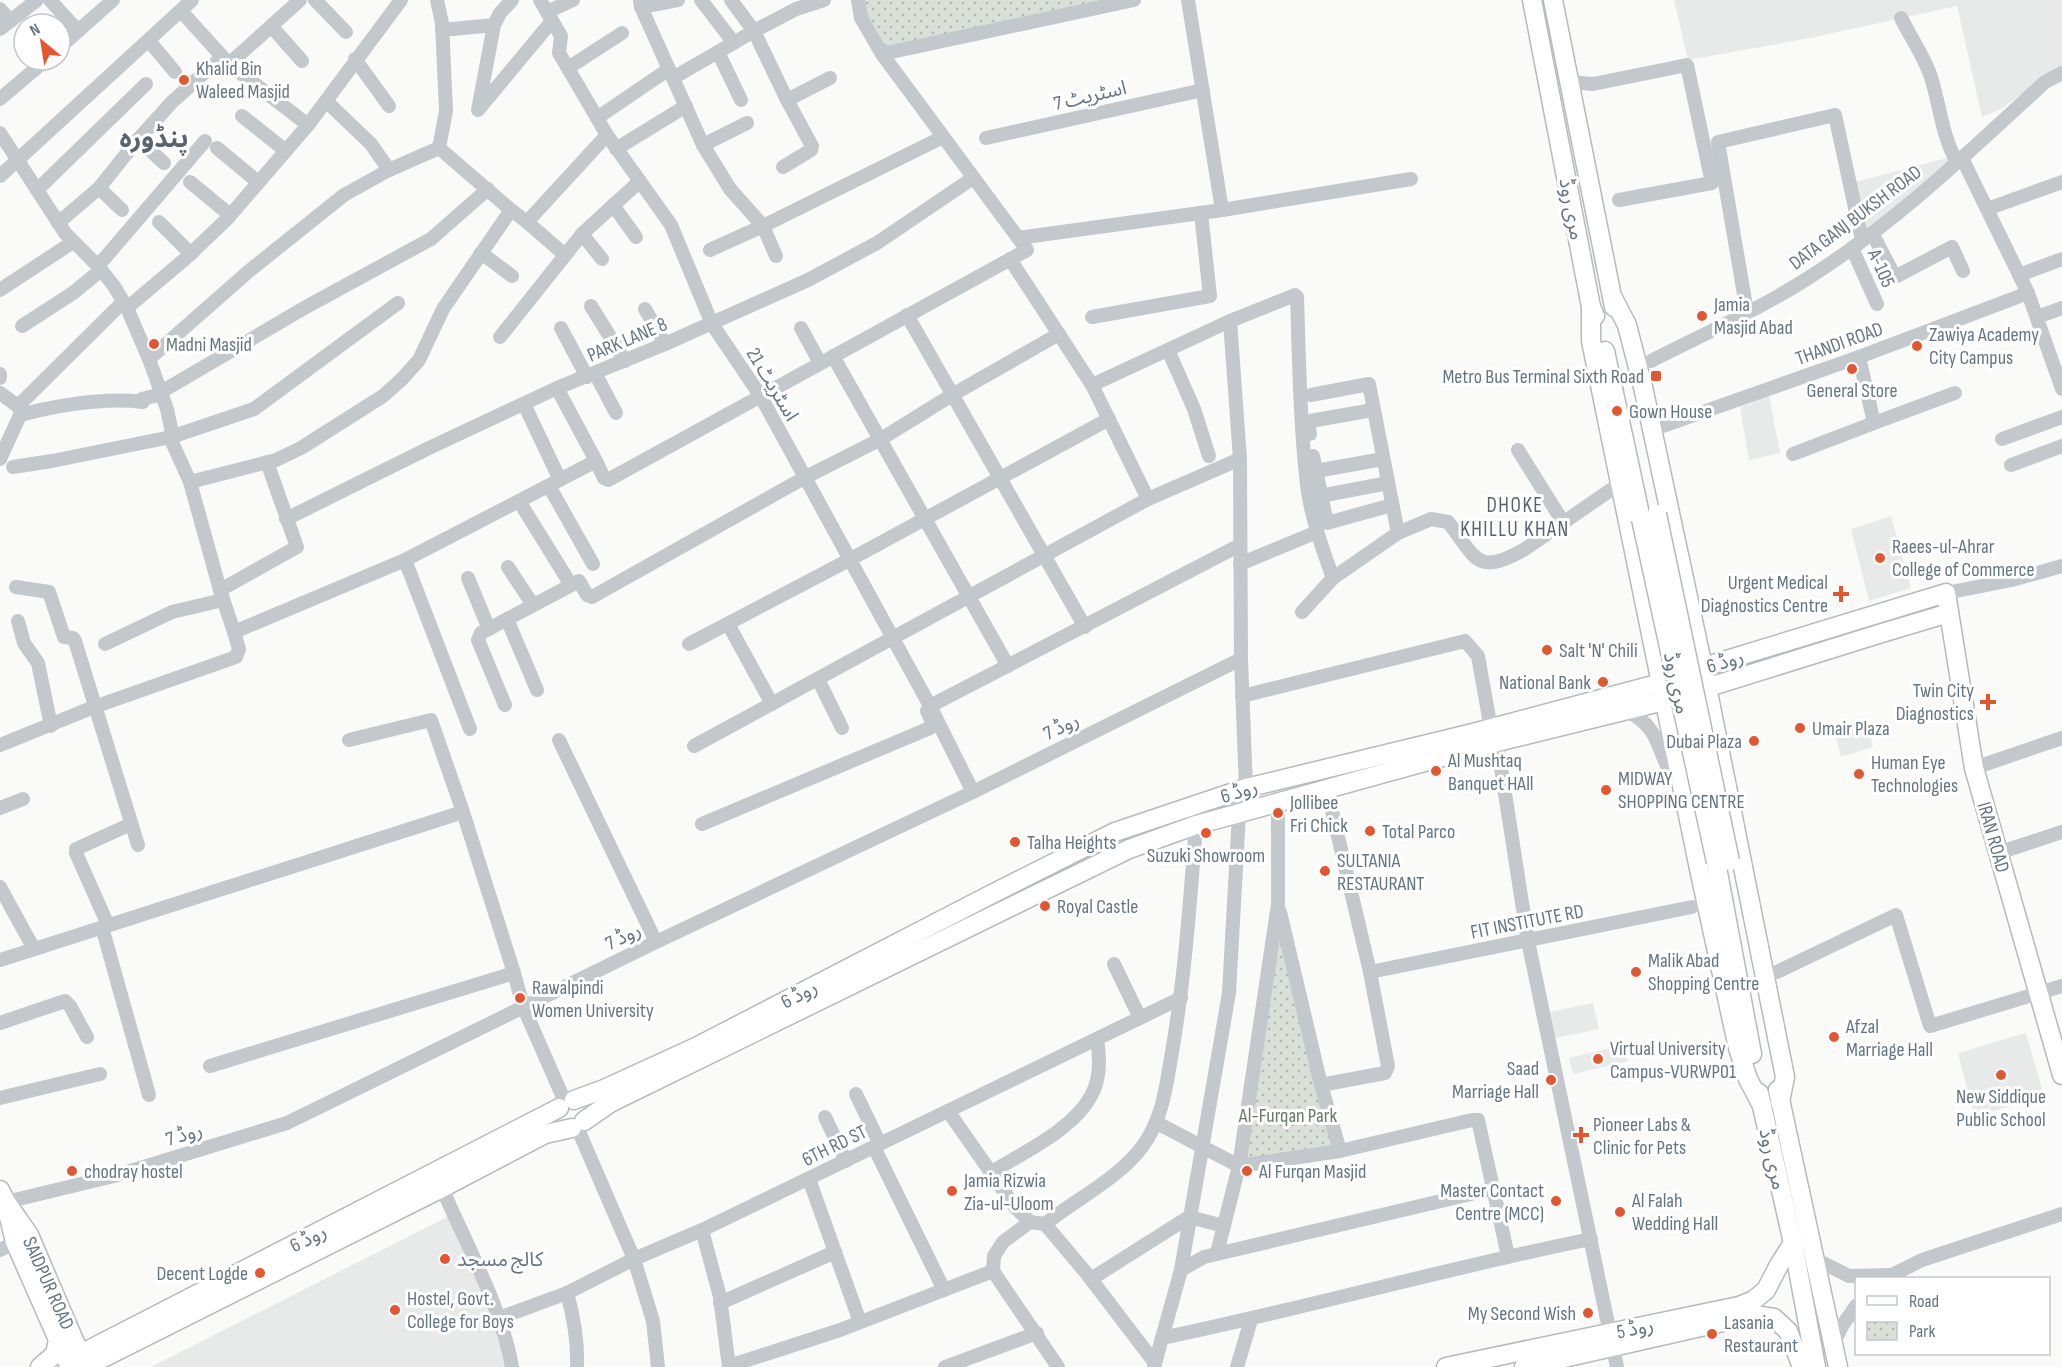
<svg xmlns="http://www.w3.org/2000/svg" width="2062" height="1367" viewBox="0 0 2062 1367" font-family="'Sofia Sans Condensed','Noto Sans Arabic',sans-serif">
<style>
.built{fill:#e8e9e9}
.park{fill:url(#park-dots)}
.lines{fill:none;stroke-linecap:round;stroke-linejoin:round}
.major-casing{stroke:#b5babe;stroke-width:21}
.minor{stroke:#c3c8cc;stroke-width:14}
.major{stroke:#fff;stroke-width:18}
.major-bridge-casing{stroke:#b5babe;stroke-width:21;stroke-linecap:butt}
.major-bridge{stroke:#fff;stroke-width:18}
.poi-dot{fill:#e4572e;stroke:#fff;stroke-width:2}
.labels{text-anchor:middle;stroke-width:6;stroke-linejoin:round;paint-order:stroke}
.poi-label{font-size:20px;fill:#657683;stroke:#fff;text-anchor:start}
.street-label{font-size:20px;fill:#657683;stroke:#fff}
.park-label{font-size:20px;fill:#687a64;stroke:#fff}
.neighbourhood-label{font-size:21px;letter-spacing:1.5px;fill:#57646e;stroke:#fff}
.district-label{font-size:26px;font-weight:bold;fill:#57646e;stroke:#fff}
</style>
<defs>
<pattern id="park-dots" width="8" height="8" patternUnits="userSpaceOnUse" patternTransform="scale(1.5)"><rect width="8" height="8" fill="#dadfd7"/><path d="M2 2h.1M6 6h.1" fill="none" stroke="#b4b9b4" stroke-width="1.8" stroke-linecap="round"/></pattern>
</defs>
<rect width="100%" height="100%" fill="#fafaf8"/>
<!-- built -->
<g class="built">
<polygon points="1674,0 2062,0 2062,65 2001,109 1982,117 1957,6 1810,38 1688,60"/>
<polygon points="1951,157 1951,162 1865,233 1855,182"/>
<polygon points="1769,396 1780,453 1749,460 1740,407"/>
<polygon points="1891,516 1911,588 1869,601 1851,529"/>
<polygon points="1866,722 1873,747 1841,757 1834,730"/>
<polygon points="1593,1003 1599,1029 1555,1038 1550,1012"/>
<polygon points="2026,1033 2044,1096 1974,1117 1958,1053"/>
<polygon points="1624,1045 1628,1061 1573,1074 1569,1058"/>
<polygon points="457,1212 510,1367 151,1367"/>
</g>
<!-- park -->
<g class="park">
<polygon points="862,0 1131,0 882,54"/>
<polygon points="1278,912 1335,1148 1244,1159"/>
</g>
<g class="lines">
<!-- major casing -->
<g class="major-casing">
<g id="major">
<polyline points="1532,0 1591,307 1595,316"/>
<polyline points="1553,0 1614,307"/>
<polyline points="1612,296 1627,325 1643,387 1703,667 1785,1077 1780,1102"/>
<polyline points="1591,307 1591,341 1699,869 1738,1048 1748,1079 1761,1104"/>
<polyline points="1605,351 1641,519"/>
<polyline points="1716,862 1752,1054"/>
<polyline points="1778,1090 1838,1367"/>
<polyline points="1759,1093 1793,1243 1816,1367"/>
<polyline points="574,1100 604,1089 696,1047 986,897 1115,832 1246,788 1473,733 1661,683 1710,665 1946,593 1974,768 2062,1075"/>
<polyline points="584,1121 610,1103 1129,849 1196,825 1497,742 1664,701 1882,633 1949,613"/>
<polyline points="0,1190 6,1202 29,1235 85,1366"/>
<polyline points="8,1213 15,1242 70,1367"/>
<polyline points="67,1361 559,1108"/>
<polyline points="40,1367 55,1354 58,1340"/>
<polyline points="85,1367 442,1188 545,1134 572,1128"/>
<polyline points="1446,1367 1739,1306 1754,1300 1766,1290 1779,1265 1793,1243"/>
<polyline points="1524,1367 1754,1315 1774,1318 1788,1331 1802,1367"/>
</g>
</g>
<!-- minor -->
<g class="minor">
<polyline points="50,0 78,31"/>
<polyline points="315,0 346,32"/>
<polyline points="437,0 442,23 446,111 439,148"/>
<polyline points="512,0 500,13 494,25 478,110 552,21"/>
<polyline points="540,0 561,36 559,53 607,135 671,225 712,324 760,395 930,706 973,792"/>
<polyline points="640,0 641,7 703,145 730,189 763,226 943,137"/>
<polyline points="701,0 734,43"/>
<polyline points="1188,0 1222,210"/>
<polyline points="641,7 678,0"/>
<polyline points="0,9 10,21"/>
<polyline points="181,11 229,64 308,125"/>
<polyline points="547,12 573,0"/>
<path d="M 1901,18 C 1911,38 1924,56 1931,77 C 1940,106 1942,136 1957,162"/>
<polyline points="271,26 302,61"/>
<polyline points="0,29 37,0"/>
<polyline points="442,30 494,25"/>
<polyline points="149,41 175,72"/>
<polyline points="60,47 113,0"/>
<polyline points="718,52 741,100"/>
<polyline points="882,54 1134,0"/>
<polyline points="355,59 389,106"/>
<polyline points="229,64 300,0"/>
<polyline points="568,68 622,33"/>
<polyline points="673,78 754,31 731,0"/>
<polyline points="1570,82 1593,84 1687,65 1712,183 1619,200"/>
<polyline points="0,99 46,60"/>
<polyline points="787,100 830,78"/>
<polyline points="326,101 371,144 389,170"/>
<polyline points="242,116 286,151"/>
<polyline points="597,118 669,69"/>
<polyline points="0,133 65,233 98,266 114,286 127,308 149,359 167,409 172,433 172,442 190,482 220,590 234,632"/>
<polyline points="986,138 1203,90"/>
<polyline points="138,139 164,163"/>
<polyline points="703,145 747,123"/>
<polyline points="217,148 258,182"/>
<polyline points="616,149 686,106"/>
<polyline points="1962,158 2028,293 2062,389"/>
<polyline points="783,167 811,150 812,146 787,100 754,31 796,9 824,0"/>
<polyline points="0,176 192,0"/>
<polyline points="190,182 230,215"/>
<polyline points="99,188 122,210"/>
<polyline points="37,190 146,84"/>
<polyline points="613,205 636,237"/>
<polyline points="1987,209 2062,182"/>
<polyline points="511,210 527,222 607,135"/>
<polyline points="159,222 191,254"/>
<polyline points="527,222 565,255"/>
<polyline points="58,223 99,188 135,143 172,102 222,57"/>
<polyline points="1872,233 1895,277 1952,247 1963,271"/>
<polyline points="582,234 602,259"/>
<polyline points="1018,238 1222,210 1411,179"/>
<polyline points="1852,248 1877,304"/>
<polyline points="710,250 763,226 776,256"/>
<polyline points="481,253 512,276"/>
<path d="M 1010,259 L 1092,385 L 1230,321 L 1295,295 L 1297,297 C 1299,359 1300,423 1307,485 C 1311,517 1322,548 1333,578 L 1398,533 L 1369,384 L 1311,395"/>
<polyline points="98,266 205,141"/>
<polyline points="2019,275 2062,259"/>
<polyline points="0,290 73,242"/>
<polyline points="591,306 625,361"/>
<polyline points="127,308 185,259 227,219 308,125 401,0"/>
<polyline points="645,309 665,344"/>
<polyline points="1747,312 1718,142 1835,115 1862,240"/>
<polyline points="907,315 1085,627"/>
<polyline points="1092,317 1210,296 1201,213"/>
<polyline points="2037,317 2062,308"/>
<polyline points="1230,321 1240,459 1241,659 1246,788 1248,811"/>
<polyline points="22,326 73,293 101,270"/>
<polyline points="561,328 587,377"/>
<polyline points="801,328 820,363"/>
<polyline points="500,337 582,234 640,181"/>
<polyline points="1168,350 1194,409 1209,456"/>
<polyline points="833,356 1008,666"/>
<polyline points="1859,357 1874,423 1955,393"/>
<polyline points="149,359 249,271 344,195 389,170 439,148"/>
<path d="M 1651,361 C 1702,335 1756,311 1805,280 C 1893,225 1969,152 2045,82 L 2062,73"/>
<polyline points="595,373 616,413"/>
<polyline points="0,374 0,378"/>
<polyline points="1092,385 1148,499"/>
<polyline points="557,388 596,461"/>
<polyline points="161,392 306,307 431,239 488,189"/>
<polyline points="0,393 19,407"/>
<polyline points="524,404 560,480"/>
<path d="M 20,415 C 59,405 102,397 143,402 L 142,399 L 162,394"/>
<polyline points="1663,426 1859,357 2028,293"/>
<polyline points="1310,434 1308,424 1310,421 1373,410"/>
<polyline points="2002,439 2062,417"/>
<polyline points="1518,450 1563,522"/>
<polyline points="1793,454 1874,423"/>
<polyline points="1313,456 1327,523 1392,505"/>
<polyline points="0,459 20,415 20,404 123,302"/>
<polyline points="2011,465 2062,446"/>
<polyline points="13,467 52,461 171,437 254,409 398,303"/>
<polyline points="1316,471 1383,459"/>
<polyline points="190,482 276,460 301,448 383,396 402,379 419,360 443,309 511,210 439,148"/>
<polyline points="549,486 593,564"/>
<polyline points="1320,496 1388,483"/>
<polyline points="519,501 571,585"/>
<polyline points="286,519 429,448 557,388 665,344 808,280 877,243 973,178"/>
<path d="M 1398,533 L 1431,519 L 1448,522 C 1477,558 1475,577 1525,549 L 1612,489"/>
<polyline points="405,560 470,729"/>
<polyline points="1240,564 1317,532"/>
<polyline points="508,567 533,605"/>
<polyline points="468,578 489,629"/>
<polyline points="16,587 49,592 64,637 73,638 75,641 138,845"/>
<polyline points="220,590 297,547 267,462"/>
<polyline points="1946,593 2012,580 2062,566"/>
<polyline points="1302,612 1333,578"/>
<polyline points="507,619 537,690"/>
<polyline points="18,621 24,643 38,663 51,726"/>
<polyline points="728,624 772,704"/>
<polyline points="105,644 172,612 223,600"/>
<polyline points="689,644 849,560 1109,419"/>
<polyline points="818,679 842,728"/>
<polyline points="1242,696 1465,641 1478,656 1491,729"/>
<polyline points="505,705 478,640 481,633 579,581 587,595 592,597 804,478 881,439 952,395 1059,334"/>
<path d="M 1626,710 C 1667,732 1653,754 1679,783"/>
<polyline points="559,740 656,942"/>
<polyline points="1497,742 1528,941 1617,1367"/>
<polyline points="0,745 94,707 236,657 239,649 234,632 405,560 596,461 604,478 608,480 1027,250 882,54 861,18 858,0"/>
<polyline points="694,746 1148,499 1240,459"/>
<polyline points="1974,768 2062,738"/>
<polyline points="0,808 23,799"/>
<polyline points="463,812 514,973"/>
<polyline points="702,824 930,728 932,722 927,711 930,706 1240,545"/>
<polyline points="1998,853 2062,832"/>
<polyline points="0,887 34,949"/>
<polyline points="1280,912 1321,1085 1340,1151"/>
<polyline points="108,925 76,853 76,849 131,824"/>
<polyline points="102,927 149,1095"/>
<polyline points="0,960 463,812 431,720 349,740"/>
<polyline points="1114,964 1140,1018"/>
<polyline points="1370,972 1692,907"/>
<polyline points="1777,972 1896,915 1930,1026 2062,986"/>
<polyline points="0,1023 65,1001 70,1006 87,1037"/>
<polyline points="210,1066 514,973 523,1006 565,1102"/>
<polyline points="1321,1085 1385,1073 1388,1066 1370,972 1327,790"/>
<polyline points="856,1094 880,1144"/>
<polyline points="0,1098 100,1074"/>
<polyline points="948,1111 1015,1207 1030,1222"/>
<polyline points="825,1117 846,1161"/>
<polyline points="1157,1123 1239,1166 1340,1151 1472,1120 1478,1120 1508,1256"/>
<polyline points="577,1127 634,1259 653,1321 658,1367"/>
<polyline points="874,1147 944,1290"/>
<path d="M 990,1173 C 1022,1153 1075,1129 1092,1094 C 1101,1077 1100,1057 1097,1039"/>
<polyline points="809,1179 860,1322"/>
<path d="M 442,1188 C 466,1244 502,1308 512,1367"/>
<polyline points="6,1202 114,1176 287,1123 656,942 973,792 1241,659"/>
<polyline points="1045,1224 1087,1274 1155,1363"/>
<polyline points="702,1230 720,1297 729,1367"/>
<polyline points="0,1250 22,1239"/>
<polyline points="1217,1253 1239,1166 1278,904 1278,803"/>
<polyline points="1813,1258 1849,1276 1892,1275 1888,1278"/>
<polyline points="1181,1270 1229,993 1239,814"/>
<polyline points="993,1271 1058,1367"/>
<polyline points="1892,1275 1922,1260 2062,1214"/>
<polyline points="1091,1279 1189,1217 1224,1226"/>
<path d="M 567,1293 C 574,1318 578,1341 577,1367"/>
<polyline points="720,1303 835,1252"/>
<polyline points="499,1318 567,1293 634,1259 702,1230 1181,998"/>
<path d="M 1162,1338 C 1306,1308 1447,1268 1591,1239"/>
<polyline points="1833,1344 1842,1326 1856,1306"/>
<path d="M 729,1366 L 840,1330 L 993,1271 L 994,1256 L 1003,1242 L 1030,1222 L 1045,1224 C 1076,1199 1118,1179 1142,1147 C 1163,1119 1166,1086 1172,1052 C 1185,977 1190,901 1196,825"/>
<polyline points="945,1367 1037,1333"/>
<polyline points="1154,1367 1181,1270 1204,1257 1492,1189"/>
<polyline points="1237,1367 1251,1320"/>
</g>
<!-- major -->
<use href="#major" class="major"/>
<!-- major-bridge casing -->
<g class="major-bridge-casing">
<g id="major-bridge">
<polyline points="1657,514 1730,861"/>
<polyline points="1641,519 1716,862"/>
</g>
</g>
<!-- major-bridge -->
<use href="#major-bridge" class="major-bridge"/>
</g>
<!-- markers -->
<g class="poi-dot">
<circle cx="184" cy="80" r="6"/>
<circle cx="1702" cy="316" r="6"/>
<circle cx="154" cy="344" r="6"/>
<circle cx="1917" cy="346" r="6"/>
<circle cx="1852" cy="369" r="6"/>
<rect x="1650" y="370" width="12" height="12" rx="3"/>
<circle cx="1617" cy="411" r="6"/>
<circle cx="1880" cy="558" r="6"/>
<path d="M1838 585h6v6h6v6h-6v6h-6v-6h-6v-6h6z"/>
<circle cx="1547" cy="650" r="6"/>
<circle cx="1603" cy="682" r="6"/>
<path d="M1985 693h6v6h6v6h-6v6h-6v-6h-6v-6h6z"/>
<circle cx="1800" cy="728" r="6"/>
<circle cx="1754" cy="741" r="6"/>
<circle cx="1436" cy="771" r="6"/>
<circle cx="1859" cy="774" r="6"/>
<circle cx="1606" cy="790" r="6"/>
<circle cx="1278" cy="813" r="6"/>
<circle cx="1370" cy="831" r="6"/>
<circle cx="1206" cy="833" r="6"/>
<circle cx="1015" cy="842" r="6"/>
<circle cx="1325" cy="871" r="6"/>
<circle cx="1045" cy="906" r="6"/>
<circle cx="1636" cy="972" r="6"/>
<circle cx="520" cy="998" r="6"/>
<circle cx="1834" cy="1037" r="6"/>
<circle cx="1598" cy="1059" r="6"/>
<circle cx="2001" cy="1075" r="6"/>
<circle cx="1551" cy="1080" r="6"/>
<path d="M1578 1126h6v6h6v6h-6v6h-6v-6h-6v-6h6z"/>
<circle cx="72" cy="1171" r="6"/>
<circle cx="1247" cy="1171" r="6"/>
<circle cx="952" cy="1191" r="6"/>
<circle cx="1556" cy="1201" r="6"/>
<circle cx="1620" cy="1212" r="6"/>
<circle cx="445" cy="1259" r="6"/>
<circle cx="260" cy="1273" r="6"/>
<circle cx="395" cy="1310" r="6"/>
<circle cx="1588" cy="1313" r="6"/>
<circle cx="1712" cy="1334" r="6"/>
</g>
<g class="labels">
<!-- poi labels -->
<g class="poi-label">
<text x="196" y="75">Khalid Bin<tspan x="196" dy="23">Waleed Masjid</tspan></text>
<text x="1714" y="311">Jamia<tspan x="1714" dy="23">Masjid Abad</tspan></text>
<text x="1929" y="341">Zawiya Academy<tspan x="1929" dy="23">City Campus</tspan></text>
<text x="166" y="351">Madni Masjid</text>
<text x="1644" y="383" text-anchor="end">Metro Bus Terminal Sixth Road</text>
<text x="1852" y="397" text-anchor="middle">General Store</text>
<text x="1629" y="418">Gown House</text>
<text x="1892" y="553">Raees-ul-Ahrar<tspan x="1892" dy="23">College of Commerce</tspan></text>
<text x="1828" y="589" text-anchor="end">Urgent Medical<tspan x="1828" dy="23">Diagnostics Centre</tspan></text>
<text x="1559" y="657">Salt 'N' Chili</text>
<text x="1591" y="689" text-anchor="end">National Bank</text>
<text x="1974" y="697" text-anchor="end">Twin City<tspan x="1974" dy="23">Diagnostics</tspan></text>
<text x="1812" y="735">Umair Plaza</text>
<text x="1742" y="748" text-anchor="end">Dubai Plaza</text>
<text x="1448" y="767">Al Mushtaq<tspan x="1448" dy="23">Banquet HAll</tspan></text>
<text x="1871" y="769">Human Eye<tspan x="1871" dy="23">Technologies</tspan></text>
<text x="1618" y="785">MIDWAY<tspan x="1618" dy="23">SHOPPING CENTRE</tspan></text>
<text x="1290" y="809">Jollibee<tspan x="1290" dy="23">Fri Chick</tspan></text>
<text x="1382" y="838">Total Parco</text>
<text x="1027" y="849">Talha Heights</text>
<text x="1206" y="862" text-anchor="middle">Suzuki Showroom</text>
<text x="1337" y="867">SULTANIA<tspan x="1337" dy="23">RESTAURANT</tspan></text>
<text x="1057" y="913">Royal Castle</text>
<text x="1648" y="967">Malik Abad<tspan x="1648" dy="23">Shopping Centre</tspan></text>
<text x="532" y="994">Rawalpindi<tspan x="532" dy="23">Women University</tspan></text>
<text x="1846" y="1033">Afzal<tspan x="1846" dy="23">Marriage Hall</tspan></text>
<text x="1610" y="1055">Virtual University<tspan x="1610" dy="23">Campus-VURWP01</tspan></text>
<text x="1539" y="1075" text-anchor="end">Saad<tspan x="1539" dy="23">Marriage Hall</tspan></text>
<text x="2001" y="1103" text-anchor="middle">New Siddique<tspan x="2001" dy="23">Public School</tspan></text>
<text x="1593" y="1131">Pioneer Labs &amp;<tspan x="1593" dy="23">Clinic for Pets</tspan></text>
<text x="84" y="1178">chodray hostel</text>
<text x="1259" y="1178">Al Furqan Masjid</text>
<text x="964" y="1187">Jamia Rizwia<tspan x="964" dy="23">Zia-ul-Uloom</tspan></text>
<text x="1544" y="1197" text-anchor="end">Master Contact<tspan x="1544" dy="23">Centre (MCC)</tspan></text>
<text x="1632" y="1207">Al Falah<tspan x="1632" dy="23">Wedding Hall</tspan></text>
<text x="457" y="1266">کالج مسجد</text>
<text x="248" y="1280" text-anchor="end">Decent Logde</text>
<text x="407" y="1305">Hostel, Govt.<tspan x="407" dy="23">College for Boys</tspan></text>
<text x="1576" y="1320" text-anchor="end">My Second Wish</text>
<text x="1724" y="1329">Lasania<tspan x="1724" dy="23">Restaurant</tspan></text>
</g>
<!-- street labels -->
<g class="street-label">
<text transform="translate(1090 95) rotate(-13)" y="7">اسٹریٹ 7</text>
<text transform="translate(1572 209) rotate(79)" y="7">مری روڈ</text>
<text transform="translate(1855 217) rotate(-37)" y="7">DATA GANJ BUKSH ROAD</text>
<text transform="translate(1882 268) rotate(66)" y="7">A-105</text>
<text transform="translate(627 339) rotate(-23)" y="7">PARK LANE 8</text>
<text transform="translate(1839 343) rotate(-20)" y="7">THANDI ROAD</text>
<text transform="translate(773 384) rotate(59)" y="7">اسٹریٹ 21</text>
<text transform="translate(1725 661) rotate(-17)" y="7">روڈ 6</text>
<text transform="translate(1677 683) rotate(78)" y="7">مری روڈ</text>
<text transform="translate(1061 726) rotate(-26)" y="7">روڈ 7</text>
<text transform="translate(1239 791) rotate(-17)" y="7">روڈ 6</text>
<text transform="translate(1994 837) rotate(74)" y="7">IRAN ROAD</text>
<text transform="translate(1527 921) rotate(-11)" y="7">FIT INSTITUTE RD</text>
<text transform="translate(623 936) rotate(-26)" y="7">روڈ 7</text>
<text transform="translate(799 994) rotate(-28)" y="7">روڈ 6</text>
<text transform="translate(184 1134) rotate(-17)" y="7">روڈ 7</text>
<text transform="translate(834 1145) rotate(-26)" y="7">6TH RD ST</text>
<text transform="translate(1773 1159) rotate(77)" y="7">مری روڈ</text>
<text transform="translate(308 1238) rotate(-27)" y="7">روڈ 6</text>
<text transform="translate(49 1283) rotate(66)" y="7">SAIDPUR ROAD</text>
<text transform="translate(1635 1328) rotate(-12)" y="7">روڈ 5</text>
</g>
<!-- park labels -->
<g class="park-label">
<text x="1288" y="1122">Al-Furqan Park</text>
</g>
<!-- neighbourhood labels -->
<g class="neighbourhood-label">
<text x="1515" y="512">DHOKE<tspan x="1515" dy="24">KHILLU KHAN</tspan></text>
</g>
<!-- district labels -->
<g class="district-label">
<text x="154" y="147">پنڈورہ</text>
</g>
</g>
<!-- legend -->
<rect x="1855" y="1277" width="195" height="78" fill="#ffffff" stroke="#c1c8cd" stroke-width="1.5"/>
<rect x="1867" y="1296" width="30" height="9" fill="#ffffff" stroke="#c1c8cd" stroke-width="1.5"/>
<text x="1909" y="1307" font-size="18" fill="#657683">Road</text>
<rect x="1867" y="1322" width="30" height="18" fill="url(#park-dots)" stroke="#c1c8cd" stroke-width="1.5"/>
<text x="1909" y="1337" font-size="18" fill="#657683">Park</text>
<!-- north arrow -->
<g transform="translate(42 42) rotate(330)"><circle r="28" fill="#ffffff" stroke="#c1c8cd" stroke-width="1.5"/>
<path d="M0-4.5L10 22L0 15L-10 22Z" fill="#e4572e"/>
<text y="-9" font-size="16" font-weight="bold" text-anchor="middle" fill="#657683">N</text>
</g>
</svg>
